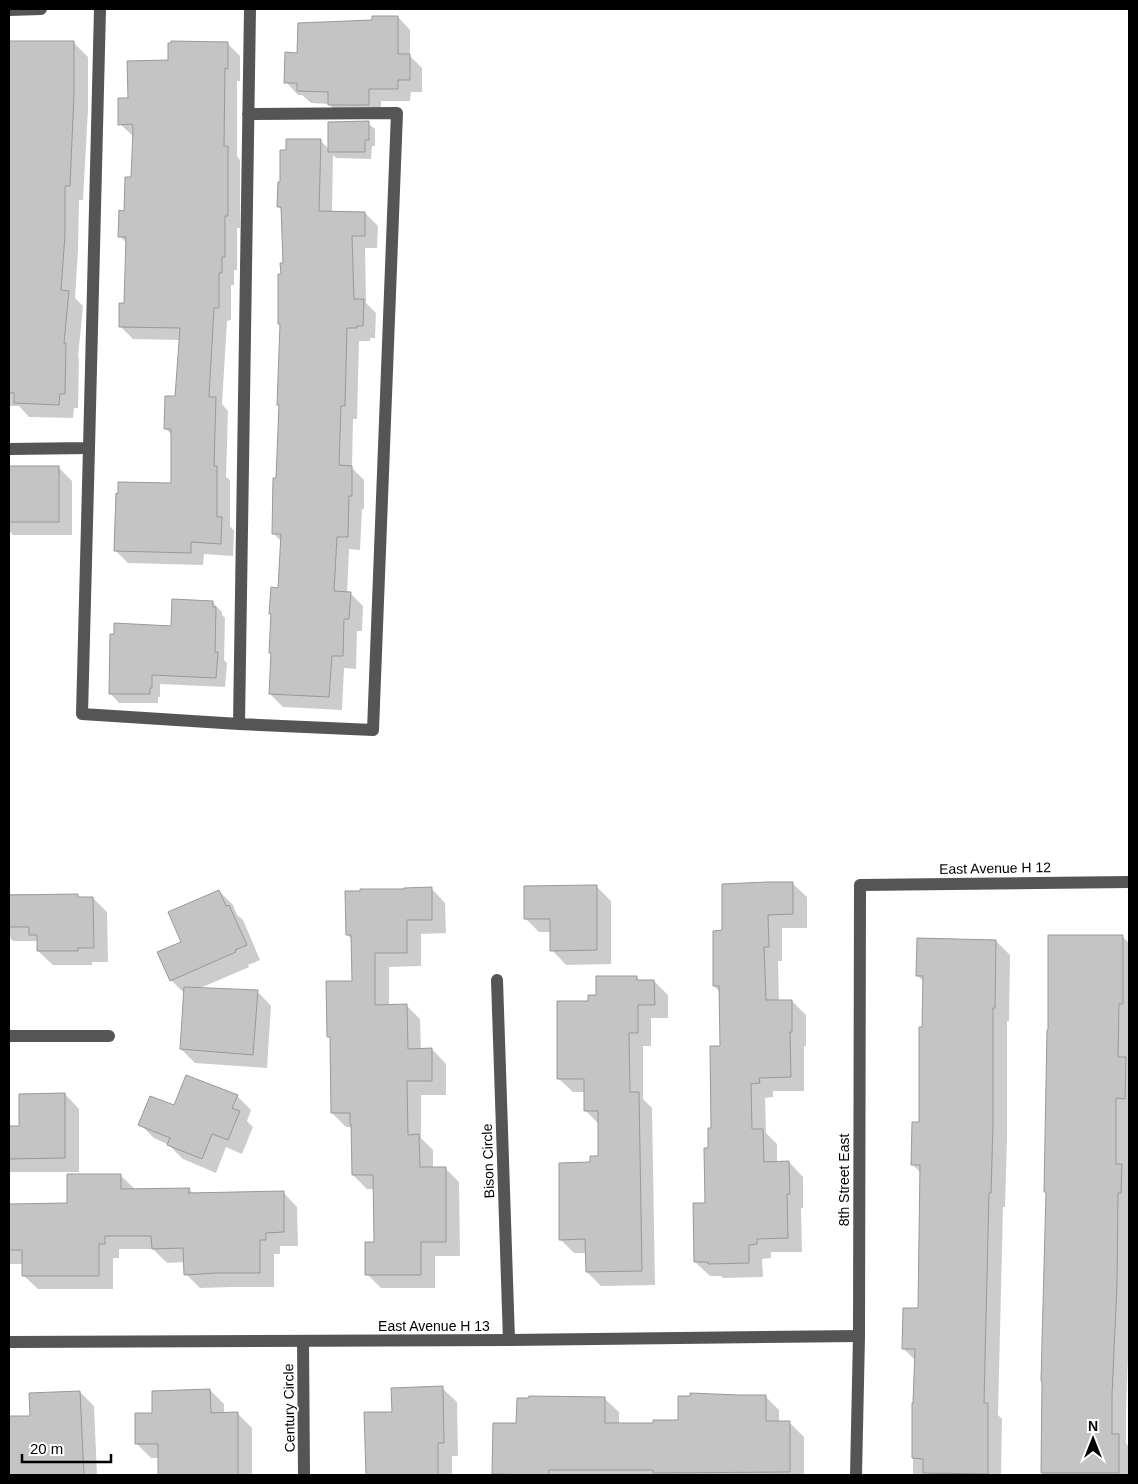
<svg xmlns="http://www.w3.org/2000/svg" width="1138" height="1484" viewBox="0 0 1138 1484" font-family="Arial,sans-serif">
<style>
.shadow{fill:#0003}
.building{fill:#c4c4c4;stroke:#999}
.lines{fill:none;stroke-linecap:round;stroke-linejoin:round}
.minor{stroke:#555;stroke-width:12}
.labels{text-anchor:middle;stroke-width:4;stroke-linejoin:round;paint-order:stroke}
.street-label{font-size:14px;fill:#000;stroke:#fff}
</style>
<rect width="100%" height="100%" fill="#fff"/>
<!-- shadow -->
<g class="shadow">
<polygon points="398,17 410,30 410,56 422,68 422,92 411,92 410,101 381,101 381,117 342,118 329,104 311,103 302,95 298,95 286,82 298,54 373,22"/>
<polygon points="9,42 73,42 88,57 88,109 83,200 79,200 78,250 75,298 83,306 78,357 79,359 78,408 74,408 73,418 29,417 19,406 9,406 9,94 11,69 9,67"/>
<polygon points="227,43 240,56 240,81 237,81 237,156 240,160 240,228 237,228 237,270 234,270 234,285 231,285 231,320 227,321 222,404 228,411 226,477 230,480 230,526 234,531 233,556 204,554 203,565 128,563 115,550 172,484 172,435 165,428 176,397 180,340 133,339 120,326 125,304 127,244 120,236 132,178 134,137 120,124 129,99 169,61"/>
<polygon points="368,123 375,129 375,146 372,146 371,159 336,158 333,155 332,212 365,213 378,226 377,248 365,248 366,303 376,313 375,338 370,338 370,341 359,341 357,419 353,419 352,468 364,480 364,509 362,509 360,550 349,549 347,593 350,593 363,606 362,631 357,631 356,669 344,668 342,710 283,707 270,694 272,654 270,652 272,615 270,614 280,589 282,542 273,533 277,480 280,407 278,405 282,275 284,264 282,210 278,206 288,152 320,140 329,149"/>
<polygon points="9,467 58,467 72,481 72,535 13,535 9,531"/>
<polygon points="213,603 222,612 222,615 225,618 224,660 227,663 225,687 160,684 160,697 158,697 158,703 119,703 110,693 172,627"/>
<polygon points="792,883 807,897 807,928 782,928 782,961 778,961 779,1001 792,1001 806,1015 806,1046 804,1046 804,1091 773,1091 773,1097 765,1098 766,1133 777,1144 777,1163 789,1162 803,1177 803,1208 801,1208 802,1252 771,1252 771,1258 762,1259 763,1277 723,1278 721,1276 710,1276 695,1262 706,1204 709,1149 721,1047 720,992 714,986 723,931"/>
<polygon points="596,886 611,901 611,964 566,965 552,950 552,932 539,932 525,918"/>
<polygon points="431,888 445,903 446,933 421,934 421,966 389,967 389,1005 406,1005 420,1019 421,1050 432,1049 446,1064 446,1095 421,1095 421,1138 433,1150 433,1168 445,1168 459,1182 460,1256 435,1256 435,1288 381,1288 367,1274 375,1243 375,1189 367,1189 353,1175 352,1127 346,1127 332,1113 332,1040 329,1037 353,982 352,940 347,934"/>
<polygon points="219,891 233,905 237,915 243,920 260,960 248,965 249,967 198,989 257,991 271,1006 267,1068 195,1063 181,1049 185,994 171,980 182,942"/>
<polygon points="9,894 29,894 30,896 77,895 80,898 93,898 107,912 108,962 92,962 92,965 53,965 38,951 37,941 13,941 9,937"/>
<polygon points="1122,936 1129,943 1129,1329 1126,1411 1126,1443 1129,1447 1129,1475 1043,1475 1043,1382 1042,1381 1047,1193 1045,1192"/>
<polygon points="996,941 1010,955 1009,1021 1007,1021 1007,1139 1005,1207 1003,1207 998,1415 1002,1419 1001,1475 913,1475 913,1404 916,1361 903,1348 919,1310 921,1173 912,1164 921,1124 924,982 917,975"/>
<polygon points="637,978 640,981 654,981 668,995 668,1018 651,1018 651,1046 643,1046 643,1099 652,1108 655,1285 601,1286 587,1272 587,1253 574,1253 560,1239 592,1163 599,1157 599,1124 585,1110 585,1092 573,1092 558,1078 589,1002 597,996"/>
<polygon points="65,1094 79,1109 79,1172 9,1172 9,1128 20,1128"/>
<polygon points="237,1096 251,1110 247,1121 253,1127 242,1154 226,1147 216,1173 183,1159 169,1145 154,1138 140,1124"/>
<polygon points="120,1175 135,1189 189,1189 194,1194 283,1192 297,1207 298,1246 280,1246 280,1254 274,1254 274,1287 231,1287 200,1288 186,1274 185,1262 167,1263 153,1249 119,1249 119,1258 113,1258 113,1289 38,1289 23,1275 23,1264 9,1264 9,1206 68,1204"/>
<polygon points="442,1388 457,1402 458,1456 452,1456 452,1475 366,1475 366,1413 393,1413"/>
<polygon points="210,1390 224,1404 224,1414 238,1414 252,1428 252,1475 159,1475 159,1458 151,1458 137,1444 154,1414"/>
<polygon points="80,1392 94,1406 97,1475 9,1475 9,1418 31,1417"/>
<polygon points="765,1396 779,1410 779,1422 789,1422 804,1437 804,1475 495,1475 493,1474 518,1424 604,1398 619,1412 619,1424 655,1424 679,1421"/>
</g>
<!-- building -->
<g class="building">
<polygon points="372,16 398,16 398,54 410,54 410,80 398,80 398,89 369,89 369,105 328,105 328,92 297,91 297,83 284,83 285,52 297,53 298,23 372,20"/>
<polygon points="9,41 74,41 74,94 70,186 65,186 65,235 61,290 69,291 64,343 66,343 65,394 60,394 59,405 14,403 14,393 9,393"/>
<polygon points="171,41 228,42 228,69 225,68 224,146 228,146 228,216 225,216 225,257 222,257 222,273 219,273 219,308 214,308 209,397 216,397 214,466 217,466 217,517 222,517 221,544 191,542 191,553 114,551 116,493 118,494 118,482 171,483 171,429 164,429 165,396 175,396 180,328 119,327 119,303 124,303 126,237 118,237 119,210 124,211 125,177 131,177 133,130 132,124 118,125 118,98 128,98 127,61 168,60 168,43 171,43"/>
<polygon points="369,121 369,140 365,140 365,152 328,152 328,122"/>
<polygon points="286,139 321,139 319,211 365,212 365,236 352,236 354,299 364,299 363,326 357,326 357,328 347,328 345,406 341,406 339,465 352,466 352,496 349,496 348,537 337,537 334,591 351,592 349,619 344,619 343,656 332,656 329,697 269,694 271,653 269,653 271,614 269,614 271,587 278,588 281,534 272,534 273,478 276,478 279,405 277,405 280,324 278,324 278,274 281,274 280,263 283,263 281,207 277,207 278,182 280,182 280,150 286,150"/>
<rect x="9" y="466" width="50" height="56"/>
<polygon points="172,599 213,601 213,607 216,607 215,652 218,652 216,678 152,675 152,688 150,688 150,694 109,694 110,634 114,634 114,623 171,626"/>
<polygon points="767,882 793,882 793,914 768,915 769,947 764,947 766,1000 792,1000 792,1032 790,1032 791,1077 759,1078 760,1083 751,1084 752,1129 763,1129 764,1162 789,1161 790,1194 787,1194 788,1238 757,1239 757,1244 749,1245 749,1263 708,1264 708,1262 694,1262 693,1203 705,1203 704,1148 708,1148 708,1128 711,1128 710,1046 720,1046 719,986 713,986 713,931 722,930 722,884"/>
<polygon points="597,885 597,950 550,951 550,919 524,919 524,886"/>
<polygon points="432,887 432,920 407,920 407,953 375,953 375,1005 407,1004 408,1049 432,1048 432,1081 407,1081 408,1135 419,1134 420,1167 446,1167 446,1242 421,1242 421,1275 365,1275 365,1242 374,1242 373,1175 352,1175 351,1124 350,1124 350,1113 331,1113 330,1037 327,1037 326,981 352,981 351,935 346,935 345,891 360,891 360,889 404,889 404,888"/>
<polygon points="219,890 226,906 229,905 247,945 235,950 236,952 170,981 157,952 181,942 168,912"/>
<polygon points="78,894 78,897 93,897 94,948 78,948 78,951 37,951 37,935 29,935 29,927 9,927 9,895"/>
<polygon points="1048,935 1123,935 1123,1004 1119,1004 1118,1057 1126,1057 1125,1099 1116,1098 1116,1164 1122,1164 1121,1193 1118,1193 1117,1283 1112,1396 1112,1434 1119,1434 1119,1473 1041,1473 1042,1381 1041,1381 1046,1192 1044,1192 1047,1030 1048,1030"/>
<polygon points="917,938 996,940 995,1008 993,1008 993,1124 991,1193 989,1193 984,1403 988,1403 988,1474 923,1473 923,1459 912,1458 912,1403 913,1403 915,1349 902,1349 903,1308 918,1308 920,1165 911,1165 912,1122 919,1122 919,1027 922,1027 923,976 916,976"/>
<polygon points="596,976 637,976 637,980 654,980 655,1005 638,1005 638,1033 629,1033 630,1092 639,1092 642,1271 586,1272 585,1239 559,1240 559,1163 590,1162 590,1156 598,1156 598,1111 584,1111 584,1079 557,1079 557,1001 588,1001 588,995 596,995"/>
<polygon points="184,987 258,990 253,1055 180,1049"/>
<polygon points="186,1075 238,1095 232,1108 240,1111 228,1140 212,1134 202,1159 167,1145 170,1138 138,1125 150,1096 174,1105"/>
<polygon points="65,1093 65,1158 9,1159 9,1126 19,1126 19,1094"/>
<polygon points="67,1174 121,1174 121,1189 190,1188 188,1193 284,1191 284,1232 266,1233 266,1240 260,1240 260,1273 217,1273 184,1275 183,1248 152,1249 151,1236 105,1236 105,1244 99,1244 99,1276 22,1276 22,1250 9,1250 9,1204 67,1203"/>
<polygon points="443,1386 444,1443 438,1443 438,1475 366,1475 364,1412 392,1412 391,1388"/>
<polygon points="210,1389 211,1413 238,1412 238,1475 158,1475 158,1444 135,1444 135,1413 152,1413 152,1391"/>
<polygon points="80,1391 84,1475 9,1475 9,1416 30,1416 29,1393"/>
<polygon points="690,1393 739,1395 766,1395 766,1421 790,1421 790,1472 653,1473 653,1470 549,1470 549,1475 492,1474 493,1423 516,1423 517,1398 528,1398 529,1396 605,1397 605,1423 653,1423 653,1420 678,1420 678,1396 690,1396"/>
</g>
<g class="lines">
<!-- minor -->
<g class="minor">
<polyline points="9,10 41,9"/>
<polyline points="248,114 397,113 373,730 239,724 250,9"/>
<polyline points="89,448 82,714 239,724"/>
<polyline points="9,449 89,448 100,9"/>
<polyline points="497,980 509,1340"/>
<polyline points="9,1036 109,1036"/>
<polyline points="303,1341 304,1475"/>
<polyline points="9,1342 509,1340 859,1336"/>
<polyline points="856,1475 859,1336 860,885 1129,882"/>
</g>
</g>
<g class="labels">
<!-- street labels -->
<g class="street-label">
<text transform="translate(995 868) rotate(-1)" y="5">East Avenue H 12</text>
<text transform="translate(488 1161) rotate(-92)" y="5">Bison Circle</text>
<text transform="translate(844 1180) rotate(-90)" y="5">8th Street East</text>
<text x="434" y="1331">East Avenue H 13</text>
<text transform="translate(289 1408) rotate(-91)" y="5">Century Circle</text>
</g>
</g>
<!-- border -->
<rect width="1138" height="1484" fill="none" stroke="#000000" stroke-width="20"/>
<!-- north arrow -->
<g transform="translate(1093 1439)" stroke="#ffffff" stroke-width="4" paint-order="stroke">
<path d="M0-4L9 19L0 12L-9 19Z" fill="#000000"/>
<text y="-8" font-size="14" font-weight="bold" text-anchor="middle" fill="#000000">N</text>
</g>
<!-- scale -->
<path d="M22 1454v8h89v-8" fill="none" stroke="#000000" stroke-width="2.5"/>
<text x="30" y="1454" font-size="15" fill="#000000" stroke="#ffffff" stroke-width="4" paint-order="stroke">20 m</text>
</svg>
